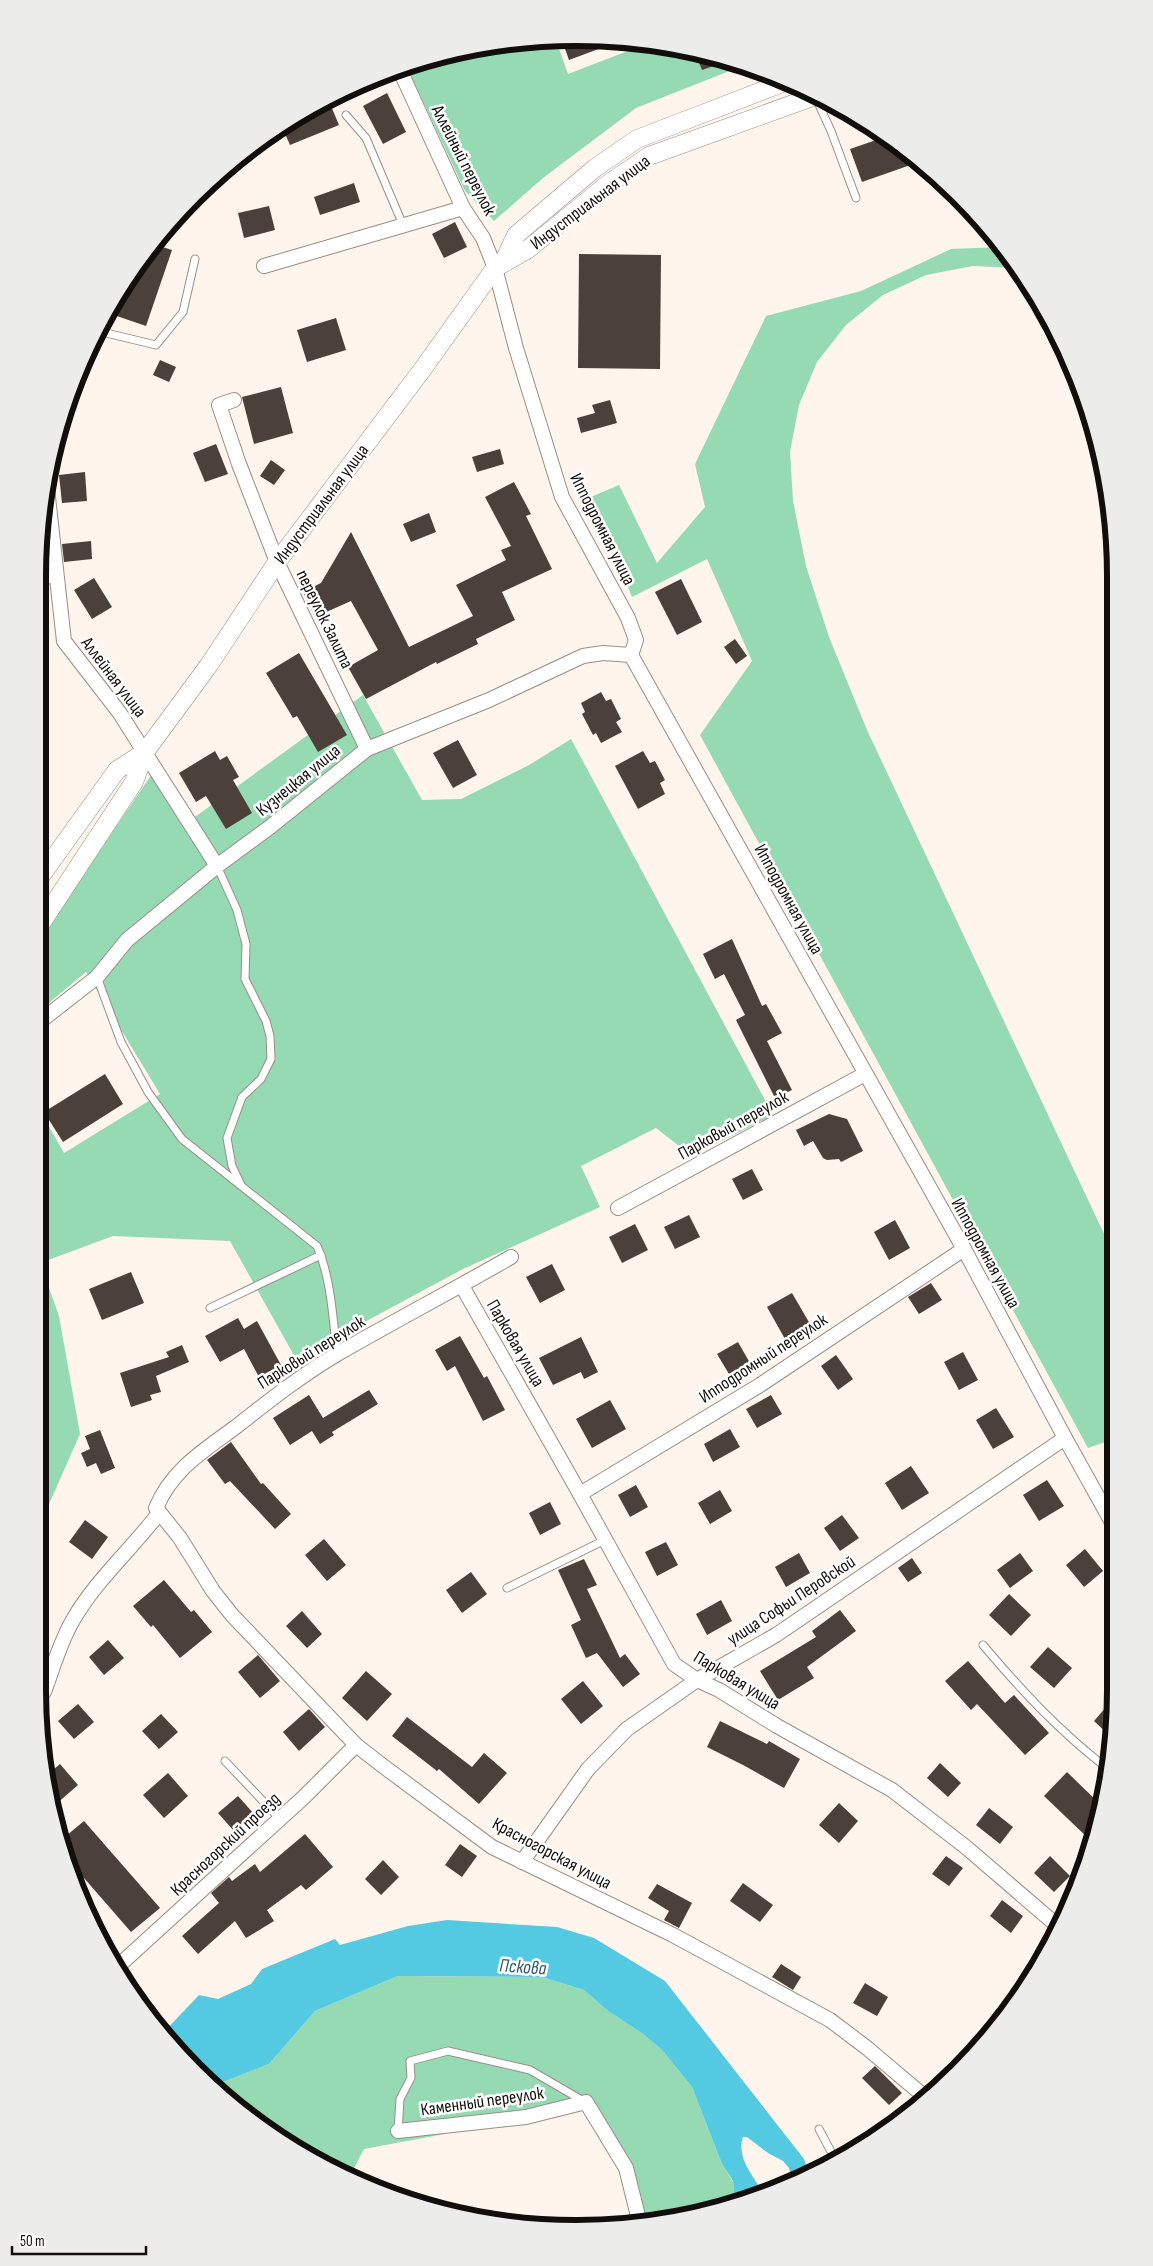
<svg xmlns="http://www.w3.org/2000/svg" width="1153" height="2266" viewBox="0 0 1153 2266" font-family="'Sofia Sans Condensed',sans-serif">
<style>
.green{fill:#95dab3}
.water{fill:#54c9e2}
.building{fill:#4b403a}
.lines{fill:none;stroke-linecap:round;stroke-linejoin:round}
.service-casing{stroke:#998e85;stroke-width:9}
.minor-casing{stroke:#998e85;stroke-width:16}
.tertiary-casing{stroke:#998e85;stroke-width:19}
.service{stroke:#fff;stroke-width:7}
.minor{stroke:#fff;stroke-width:14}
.tertiary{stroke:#fff;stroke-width:18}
.labels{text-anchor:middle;stroke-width:5;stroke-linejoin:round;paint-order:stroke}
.street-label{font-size:18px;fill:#120e0b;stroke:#fff}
.water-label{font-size:19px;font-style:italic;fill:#2b5c67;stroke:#fff}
.rim{fill:none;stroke:#120e0b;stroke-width:6}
</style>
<rect width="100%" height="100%" fill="#fff5ed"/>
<!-- green -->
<g class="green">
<polygon points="556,40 568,74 646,44 716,56 742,66 636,108 543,178 494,221 465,191 406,65 506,42"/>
<polygon points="1003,247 1015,268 973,266 926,275 883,295 846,325 817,362 799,405 790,452 793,501 806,566 829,637 867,730 1113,1253 1114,1439 1088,1448 700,735 752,661 707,559 632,597 591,497 619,485 657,563 705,507 695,464 766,316 861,291 951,249"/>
<polygon points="363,695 422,800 461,799 529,765 571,739 773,1115 692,1156 656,1128 581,1166 600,1207 463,1269 296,1359 230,1241 113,1236 40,1263 59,1316 80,1434 38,1529 38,1415 46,1377 49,1316 38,1300 38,1107 64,1153 160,1094 86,972 38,1012 38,941 152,774 188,822"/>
<polygon points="398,1976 542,1977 584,1990 608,2011 643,2034 662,2050 692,2087 722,2164 733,2182 735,2203 716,2210 645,2224 634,2171 594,2106 364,2149 350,2176 277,2138 221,2095 213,2086 269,2064 315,2011"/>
</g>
<!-- water -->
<g class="water">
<polygon points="38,1300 49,1316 46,1377 38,1415"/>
<path d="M 447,1920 L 557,1927 L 594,1938 L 665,1981 L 804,2159 L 810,2175 L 792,2182 L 789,2168 L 783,2161 L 768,2153 L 747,2137 L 743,2137 C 736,2157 753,2176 763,2192 L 735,2203 L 733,2181 L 722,2164 L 692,2087 L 662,2050 L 643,2034 L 608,2011 L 584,1990 L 542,1977 L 398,1976 L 315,2011 L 269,2064 L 213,2086 L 163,2033 L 199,1995 L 218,1999 L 251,1984 L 262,1969 L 335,1939 L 340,1945 L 408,1926 Z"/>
</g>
<!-- building -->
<g class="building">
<polygon points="611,39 620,41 569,60 562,40"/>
<polygon points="695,52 716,56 728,61 702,70"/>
<polygon points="387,93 406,132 383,144 363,106"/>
<polygon points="331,106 339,125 290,145 282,127"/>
<polygon points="882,138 919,162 862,182 850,149"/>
<polygon points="354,183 360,202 320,215 314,197"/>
<polygon points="269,206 275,230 244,238 238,213"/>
<polygon points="455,222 467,247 444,258 432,234"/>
<polygon points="153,244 172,250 146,326 108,313"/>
<polygon points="579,254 661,255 660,369 578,368"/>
<polygon points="336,318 346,350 307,362 297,330"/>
<polygon points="160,360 176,367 169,382 153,375"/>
<polygon points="281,387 293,433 254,444 242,397"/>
<polygon points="610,400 617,423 581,433 577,418 595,413 592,405"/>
<polygon points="216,444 228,474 205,482 193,453"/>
<polygon points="500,449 504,464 477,472 472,457"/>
<polygon points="271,460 285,470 274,485 260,476"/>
<polygon points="85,472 87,501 62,503 59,475"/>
<polygon points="514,482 531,514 526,516 552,569 502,592 515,620 476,639 478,644 437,664 436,662 366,699 348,667 378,650 351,601 315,617 303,592 321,583 351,532 409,647 473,616 456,585 506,560 501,550 511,546 485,497"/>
<polygon points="429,513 436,532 411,542 403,524"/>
<polygon points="91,541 92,559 64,562 62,544"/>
<polygon points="94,578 112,607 92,619 74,590"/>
<polygon points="681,579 702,622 677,635 655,592"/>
<polygon points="735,639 747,656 736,664 724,647"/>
<polygon points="299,653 347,735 318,752 297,716 293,718 266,673"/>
<polygon points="601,692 606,701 611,699 621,719 616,722 622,732 601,743 596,733 593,735 582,714 585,712 581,703"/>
<polygon points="458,740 477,775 453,788 433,753"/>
<polygon points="215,751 220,760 227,756 239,777 233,780 252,813 226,829 206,796 196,802 179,773"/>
<polygon points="643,751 650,763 655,761 665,780 660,783 665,794 638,809 615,766"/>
<polygon points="732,939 762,1006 766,1004 782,1033 767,1041 792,1090 775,1098 736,1020 745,1015 724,974 715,979 703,954"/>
<polygon points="105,1074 123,1104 63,1142 44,1112"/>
<polygon points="829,1114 847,1119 863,1151 841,1162 839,1159 827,1160 823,1158 813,1141 804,1146 796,1130"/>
<polygon points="752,1169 763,1190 743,1200 732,1179"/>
<polygon points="689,1215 700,1237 675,1249 664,1227"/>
<polygon points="895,1220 910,1248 889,1260 874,1232"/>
<polygon points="635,1224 648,1250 622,1263 609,1237"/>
<polygon points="552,1264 565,1290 540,1303 526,1277"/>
<polygon points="131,1272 144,1303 102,1320 89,1289"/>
<polygon points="931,1283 942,1300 919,1314 908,1297"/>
<polygon points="792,1293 810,1324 785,1339 767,1307"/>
<polygon points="238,1318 244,1329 257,1321 281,1365 259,1377 244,1349 220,1362 205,1336"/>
<polygon points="460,1336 484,1378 487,1376 505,1410 483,1421 455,1366 447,1371 435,1350"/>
<polygon points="581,1337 598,1372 584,1379 581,1372 553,1385 539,1358"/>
<polygon points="738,1342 750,1363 729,1374 717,1354"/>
<polygon points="182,1345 189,1362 156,1376 161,1392 150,1395 152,1400 131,1407 120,1373 169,1357 166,1352"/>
<polygon points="963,1352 978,1380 959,1390 944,1362"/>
<polygon points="836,1355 853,1379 838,1390 821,1366"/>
<polygon points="369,1390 378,1404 332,1432 334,1435 320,1444 312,1431 290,1445 273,1418 309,1395 323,1418"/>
<polygon points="771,1395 782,1414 757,1428 746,1409"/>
<polygon points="610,1400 626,1429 592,1448 576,1419"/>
<polygon points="996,1408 1014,1437 993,1449 976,1420"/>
<polygon points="730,1429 740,1447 713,1462 704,1444"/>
<polygon points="100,1430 115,1468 101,1474 96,1463 87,1467 81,1453 90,1449 85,1436"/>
<polygon points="231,1442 261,1484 263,1483 291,1514 275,1529 230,1481 225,1484 207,1460"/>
<polygon points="911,1466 929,1493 902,1510 885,1483"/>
<polygon points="1047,1480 1064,1506 1039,1521 1023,1495"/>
<polygon points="636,1485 648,1507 630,1517 618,1495"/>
<polygon points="720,1490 732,1511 710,1524 698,1503"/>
<polygon points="550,1502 561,1524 540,1535 529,1513"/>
<polygon points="842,1515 859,1538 840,1551 824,1528"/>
<polygon points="85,1520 108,1537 92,1559 69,1542"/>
<polygon points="324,1539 346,1565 327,1581 305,1555"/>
<polygon points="666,1542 678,1565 657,1576 645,1552"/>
<polygon points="1085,1549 1103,1571 1084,1587 1066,1565"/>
<polygon points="799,1553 810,1573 786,1587 775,1567"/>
<polygon points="1020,1553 1033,1571 1010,1588 997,1570"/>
<polygon points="912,1558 922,1573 908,1582 898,1568"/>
<polygon points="584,1559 597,1585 587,1589 620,1658 625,1654 640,1674 623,1687 597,1653 586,1658 571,1625 581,1620 558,1570"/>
<polygon points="471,1572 487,1594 462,1613 446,1590"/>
<polygon points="164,1580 191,1612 194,1610 212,1632 180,1658 153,1625 151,1627 133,1606"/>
<polygon points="1009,1594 1031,1615 1011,1636 989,1615"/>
<polygon points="721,1600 732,1621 707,1635 696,1614"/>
<polygon points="840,1610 856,1631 807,1667 814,1678 778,1700 760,1671 816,1637 812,1631"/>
<polygon points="302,1611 322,1634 307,1648 286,1626"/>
<polygon points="108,1640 124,1658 104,1675 89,1657"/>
<polygon points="1048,1647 1072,1668 1054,1688 1030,1667"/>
<polygon points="258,1655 280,1681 260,1698 238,1672"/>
<polygon points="968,1661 1005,1703 1014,1695 1049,1733 1025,1755 977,1704 971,1710 945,1681"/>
<polygon points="366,1671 392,1694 367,1721 342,1698"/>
<polygon points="583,1681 603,1706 581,1724 561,1699"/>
<polygon points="1114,1698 1114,1724 1112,1738 1094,1721"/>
<polygon points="78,1704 94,1722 74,1739 58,1721"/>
<polygon points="309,1709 325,1727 299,1751 283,1732"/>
<polygon points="161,1714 178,1732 159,1749 142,1731"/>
<polygon points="407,1717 472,1767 484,1753 507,1773 479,1804 439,1769 437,1771 392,1736"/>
<polygon points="720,1721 767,1744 769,1741 800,1759 784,1788 745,1766 707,1747"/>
<polygon points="940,1763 961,1783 948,1797 927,1778"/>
<polygon points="60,1764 78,1785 55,1805 48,1796 47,1786 52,1782 47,1775"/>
<polygon points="1067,1772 1101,1805 1097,1829 1089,1839 1044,1796"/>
<polygon points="168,1773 188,1796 164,1818 143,1795"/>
<polygon points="238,1796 254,1814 234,1831 218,1813"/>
<polygon points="839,1803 858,1821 839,1843 819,1825"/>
<polygon points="989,1808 1013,1827 1000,1844 976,1825"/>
<polygon points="84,1821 160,1908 131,1932 64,1855 60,1841"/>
<polygon points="305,1834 333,1867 306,1890 301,1885 267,1910 274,1921 246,1938 235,1921 198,1954 182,1936 219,1903 211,1893 229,1877 232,1881 255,1864 260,1872"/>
<polygon points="460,1844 477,1856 462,1877 445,1865"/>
<polygon points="946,1856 963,1868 949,1886 932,1874"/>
<polygon points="1050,1856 1070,1876 1054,1892 1034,1873"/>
<polygon points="383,1860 399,1877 381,1895 365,1879"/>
<polygon points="743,1883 773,1905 760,1922 730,1901"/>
<polygon points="657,1884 692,1903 679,1928 664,1920 669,1911 648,1898"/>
<polygon points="1002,1900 1023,1916 1011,1933 990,1916"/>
<polygon points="781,1964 801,1977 793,1990 772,1977"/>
<polygon points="865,1983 888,1997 877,2016 853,2003"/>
<polygon points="875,2066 902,2093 889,2105 862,2078"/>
</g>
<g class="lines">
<!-- service casing -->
<g class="service-casing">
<g id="service">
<polyline points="815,96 831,131 856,198"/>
<polyline points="346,115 366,138 403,225"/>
<polyline points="98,331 156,345 183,312 195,259"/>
<polyline points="217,866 237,910 246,944 245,979 266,1021 270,1036 271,1059 261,1079 242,1097 227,1138 232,1166 241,1185"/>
<path d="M 97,977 L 121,1042 L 148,1092 L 182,1139 L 317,1246 C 331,1278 333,1319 337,1354"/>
<polyline points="210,1308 321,1255"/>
<polyline points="507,1588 605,1540"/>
<path d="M 983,1645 C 1021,1690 1060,1732 1107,1768"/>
<polyline points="39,1701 44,1692"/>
<polyline points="225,1761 279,1818"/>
<polyline points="819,2129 836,2161"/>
<polyline points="398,2131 400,2099 411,2078 410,2061 448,2051 530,2070 585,2102"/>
</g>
</g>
<!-- minor casing -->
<g class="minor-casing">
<g id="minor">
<polyline points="399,68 463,208 483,238 495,268 516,348 562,497 628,618 636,640 631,655 964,1249 1065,1438 1114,1526"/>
<polyline points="264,266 463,208"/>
<polyline points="234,400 219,405 239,464 277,562 367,749"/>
<polyline points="47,488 64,641 119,712 217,866"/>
<polyline points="39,579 56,574"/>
<polyline points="38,1023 97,977 127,940 217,866 270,827 367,749 489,700 583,656 603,653 631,655"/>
<polyline points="618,1208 865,1074"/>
<path d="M 511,1257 C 454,1290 396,1320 339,1353 C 303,1374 270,1400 237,1426 C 205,1450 172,1469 156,1508 L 180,1538 L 213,1591 L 232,1615 L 356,1745 L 383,1766 L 492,1847 L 673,1935 L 830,2020 L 867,2048 L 925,2097"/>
<polyline points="462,1286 580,1494 674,1664 697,1680 719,1690 777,1726 892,1790 967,1848 1060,1928"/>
<polyline points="580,1494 760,1385 964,1249"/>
<path d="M 44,1692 C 53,1668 60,1642 73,1620 C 96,1580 131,1550 159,1513"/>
<polyline points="522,1862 588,1769 627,1729 697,1680 776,1635 1065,1438"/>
<polyline points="116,1968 304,1797 356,1745"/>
<polyline points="398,2131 526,2117 586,2102 626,2168 640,2224"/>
</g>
</g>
<!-- tertiary casing -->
<g class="tertiary-casing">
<g id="tertiary">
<polyline points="504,261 516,235 595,168 637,139 785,82"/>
<polyline points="38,880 117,770 145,752"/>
<polyline points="38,928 134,782 145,752 209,665 277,562 422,370 495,268 527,250 608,184 649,156 818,95"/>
</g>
</g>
<!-- service -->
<use href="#service" class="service"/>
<!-- minor -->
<use href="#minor" class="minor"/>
<!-- tertiary -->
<use href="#tertiary" class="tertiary"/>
</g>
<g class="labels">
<!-- street labels -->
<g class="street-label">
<text transform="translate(464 160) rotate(63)" y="6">Аллейный переулок</text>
<text transform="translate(590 202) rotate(-37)" y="6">Индустриальная улица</text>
<text transform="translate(321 504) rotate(-53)" y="6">Индустриальная улица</text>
<text transform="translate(603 529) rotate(63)" y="6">Ипподромная улица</text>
<text transform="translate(325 619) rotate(64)" y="6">переулок Залита</text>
<text transform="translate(114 677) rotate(53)" y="6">Аллейная улица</text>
<text transform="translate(298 780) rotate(-39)" y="6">Кузнецкая улица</text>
<text transform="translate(789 899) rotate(61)" y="6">Ипподромная улица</text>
<text transform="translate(733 1125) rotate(-29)" y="6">Парковый переулок</text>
<text transform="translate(986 1253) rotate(61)" y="6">Ипподромная улица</text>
<text transform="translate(516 1343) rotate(60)" y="6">Парковая улица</text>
<text transform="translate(311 1352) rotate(-32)" y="6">Парковый переулок</text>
<text transform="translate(763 1358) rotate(-33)" y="6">Ипподромный переулок</text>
<text transform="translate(791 1600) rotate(-33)" y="6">улица Софьи Перовской</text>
<text transform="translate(737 1680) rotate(31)" y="6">Парковая улица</text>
<text transform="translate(225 1844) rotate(-43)" y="6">Красногорский проезд</text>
<text transform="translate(552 1853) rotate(28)" y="6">Красногорская улица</text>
<text transform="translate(482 2101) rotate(-8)" y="6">Каменный переулок</text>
</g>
<!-- water labels -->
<g class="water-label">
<text transform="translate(523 1966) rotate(4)" y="7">Пскова</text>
</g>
</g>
<!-- crop -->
<path d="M0 0H1153V2266H0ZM576 46H577A530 530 0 0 1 1107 576V1690A530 530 0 0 1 577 2220H576A530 530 0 0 1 46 1690V576A530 530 0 0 1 576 46Z" fill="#ececeb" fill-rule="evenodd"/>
<path class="rim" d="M576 46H577A530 530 0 0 1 1107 576V1690A530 530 0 0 1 577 2220H576A530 530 0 0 1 46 1690V576A530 530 0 0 1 576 46Z"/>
<!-- scale -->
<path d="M12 2246v8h134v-8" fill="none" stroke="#120e0b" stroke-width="2.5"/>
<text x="20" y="2246" font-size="15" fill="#120e0b" stroke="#ffffff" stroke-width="4" paint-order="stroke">50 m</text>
</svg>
